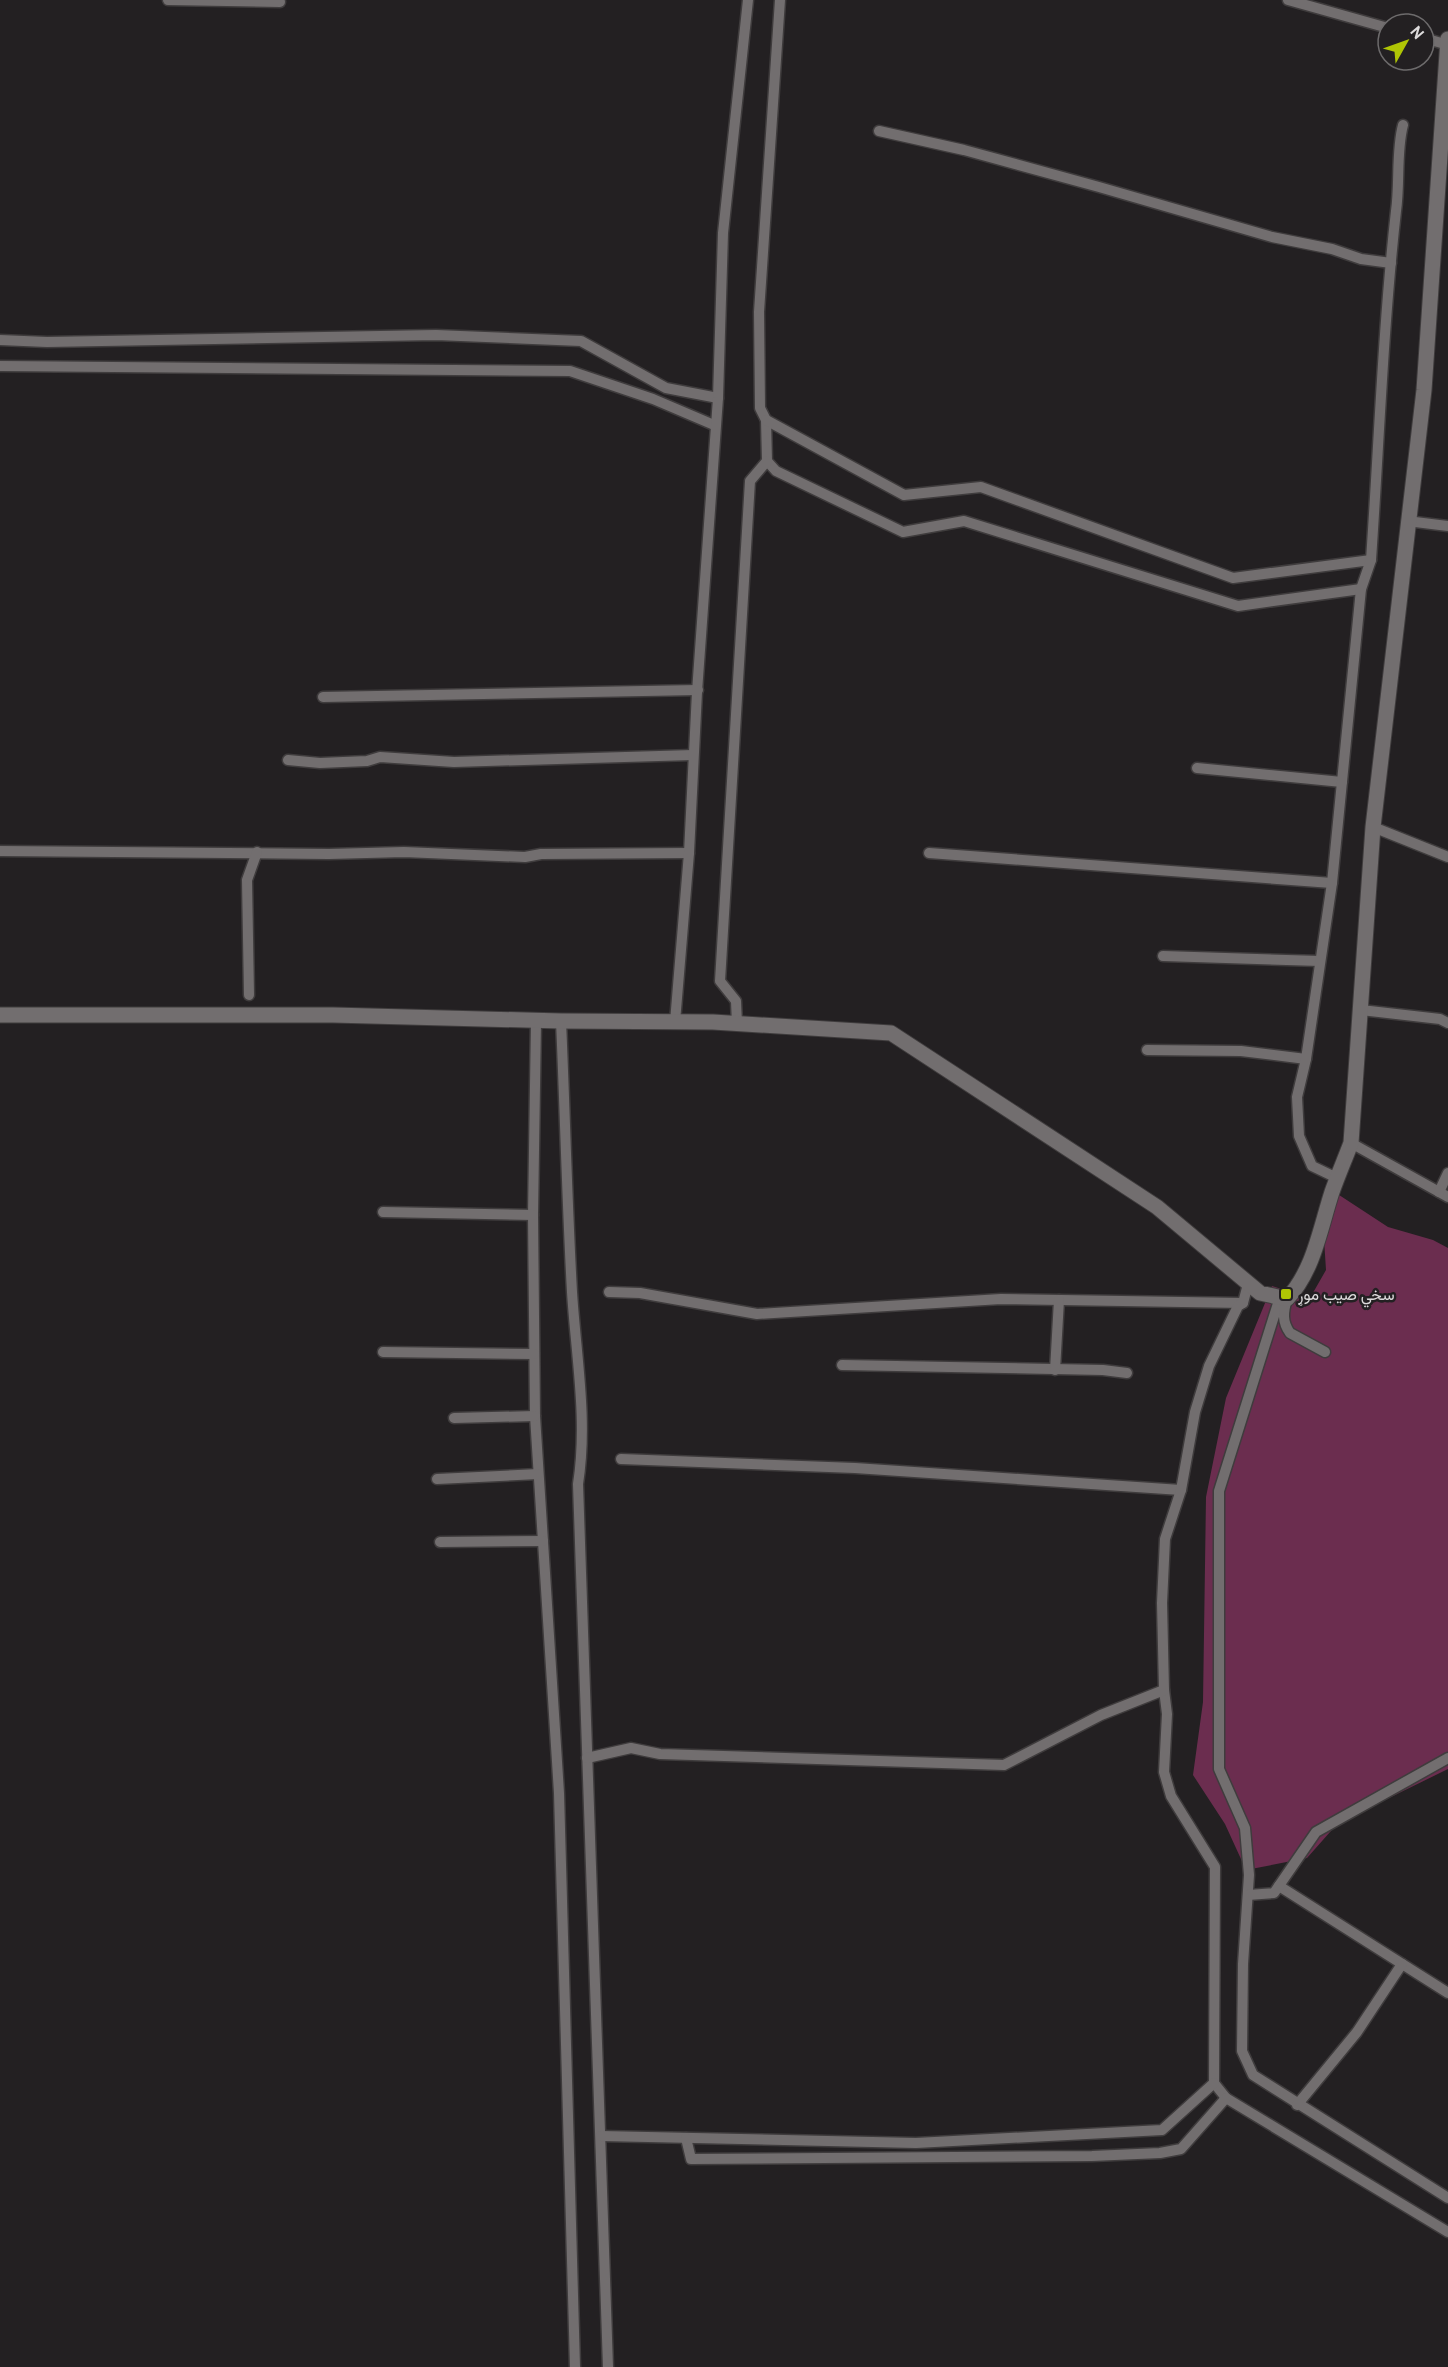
<svg xmlns="http://www.w3.org/2000/svg" width="1448" height="2367" viewBox="0 0 1448 2367" font-family="Overpass,Vazirmatn,sans-serif">
<style>
.green{fill:#6b2d4f}
.lines{fill:none;stroke-linecap:round;stroke-linejoin:round}
.street-casing{stroke:#3f3c3d;stroke-width:13}
.secondary-casing{stroke:#3f3c3d;stroke-width:17}
.street{stroke:#726e6f;stroke-width:10}
.secondary{stroke:#726e6f;stroke-width:15}
.poi-dot{fill:#afc505;stroke:#232022;stroke-width:2}
.labels{text-anchor:middle;stroke-width:5;stroke-linejoin:round;paint-order:stroke}
.poi-label{font-size:16px;fill:#dddbdc;stroke:#232022;text-anchor:start}
</style>
<rect width="100%" height="100%" fill="#232022"/>
<!-- green -->
<polygon class="green" points="1333,1191 1388,1227 1433,1240 1448,1248 1448,1769 1338,1823 1307,1858 1246,1870 1225,1824 1193,1775 1203,1702 1206,1497 1226,1398 1272,1286 1310,1298 1326,1270 1323,1224"/>
<g class="lines">
<!-- street casing -->
<g class="street-casing">
<g id="street">
<polyline points="168,0 280,2"/>
<polyline points="780,0 759,312 760,408 766,420 767,461 776,471 903,532 964,521 1238,606 1361,589"/>
<polyline points="1288,0 1388,28"/>
<polyline points="1424,38 1448,45"/>
<polyline points="879,131 964,150 1099,187 1272,237 1332,249 1361,259 1391,263"/>
<polyline points="0,340 47,342 436,335 581,341 666,388 718,398"/>
<polyline points="0,366 570,371 653,399 714,425"/>
<polyline points="766,420 904,495 981,487 1233,578 1371,560"/>
<polyline points="1407,521 1448,526"/>
<polyline points="323,697 698,690"/>
<polyline points="288,760 320,763 367,761 380,757 454,762 693,755"/>
<polyline points="1197,768 1342,782"/>
<polyline points="1373,827 1448,857"/>
<polyline points="0,851 329,854 404,852 525,857 541,854 689,853"/>
<polyline points="929,853 1332,883"/>
<polyline points="1163,956 1320,961"/>
<polyline points="249,995 247,880 257,852"/>
<polyline points="1361,1010 1440,1019 1448,1023"/>
<polyline points="536,1021 533,1215 535,1416 559,1793 575,2367"/>
<path d="M 561,1021 C 565,1112 567,1202 572,1292 C 576,1356 588,1420 578,1484 L 608,2367"/>
<polyline points="675,1022 689,853 697,692 718,398 723,233 748,0"/>
<polyline points="737,1024 736,1001 720,981 750,481 767,461"/>
<polyline points="1147,1050 1241,1051 1306,1059"/>
<polyline points="1351,1143 1448,1197"/>
<path d="M 1337,1178 L 1312,1166 L 1299,1136 L 1297,1097 L 1306,1059 L 1332,883 L 1361,589 L 1371,560 C 1379,444 1383,327 1396,211 C 1400,183 1396,151 1403,125"/>
<polyline points="1439,1192 1448,1173"/>
<polyline points="383,1212 533,1215"/>
<polyline points="609,1292 640,1293 757,1314 1001,1299 1243,1303"/>
<polyline points="1280,1297 1219,1491 1219,1769 1245,1828 1249,1875 1243,1964 1242,2051 1253,2075 1448,2198"/>
<path d="M 1287,1299 C 1283,1312 1282,1322 1290,1333 L 1325,1352"/>
<polyline points="383,1352 534,1354"/>
<polyline points="842,1365 1103,1370 1127,1373"/>
<polyline points="1055,1370 1059,1300"/>
<polyline points="454,1418 535,1416"/>
<polyline points="621,1459 855,1468 1181,1490"/>
<polyline points="437,1479 538,1474"/>
<polyline points="440,1542 543,1541"/>
<polyline points="1164,1690 1167,1714 1164,1772 1171,1796 1215,1867 1214,2083 1226,2098 1448,2232"/>
<polyline points="587,1758 631,1748 660,1754 1004,1765 1101,1715 1164,1690 1162,1603 1165,1539 1181,1490 1195,1412 1209,1366 1238,1306 1243,1303 1248,1284"/>
<polyline points="1279,1886 1448,1993"/>
<polyline points="1248,1895 1274,1893 1316,1832 1448,1758"/>
<polyline points="1297,2105 1357,2032 1402,1964"/>
<polyline points="601,2136 916,2143 1162,2130 1214,2083"/>
<polyline points="686,2138 691,2159 1092,2156 1160,2153 1181,2149 1226,2098"/>
</g>
</g>
<!-- secondary casing -->
<g class="secondary-casing">
<path id="secondary" d="M 0,1015 L 333,1015 L 561,1021 L 713,1022 L 891,1033 L 1157,1207 L 1260,1293 L 1287,1299 C 1314,1270 1320,1229 1332,1192 C 1338,1175 1345,1159 1351,1143 L 1373,827 L 1424,390 L 1448,39"/>
</g>
<!-- street -->
<use href="#street" class="street"/>
<!-- secondary -->
<use href="#secondary" class="secondary"/>
</g>
<!-- markers -->
<rect class="poi-dot" x="1280" y="1288" width="12" height="12" rx="3"/>
<g class="labels">
<!-- poi labels -->
<g class="poi-label">
<text x="1298" y="1300">سخي صیب موړ</text>
</g>
</g>
<!-- north arrow -->
<g transform="translate(1406 42) rotate(50)"><circle r="28" fill="#232022" stroke="#6d6b6c" stroke-width="1.5"/>
<path d="M0-4.5L10 22L0 15L-10 22Z" fill="#afc505"/>
<text y="-9" font-size="16" font-weight="bold" text-anchor="middle" fill="#dddbdc">N</text>
</g>
</svg>
